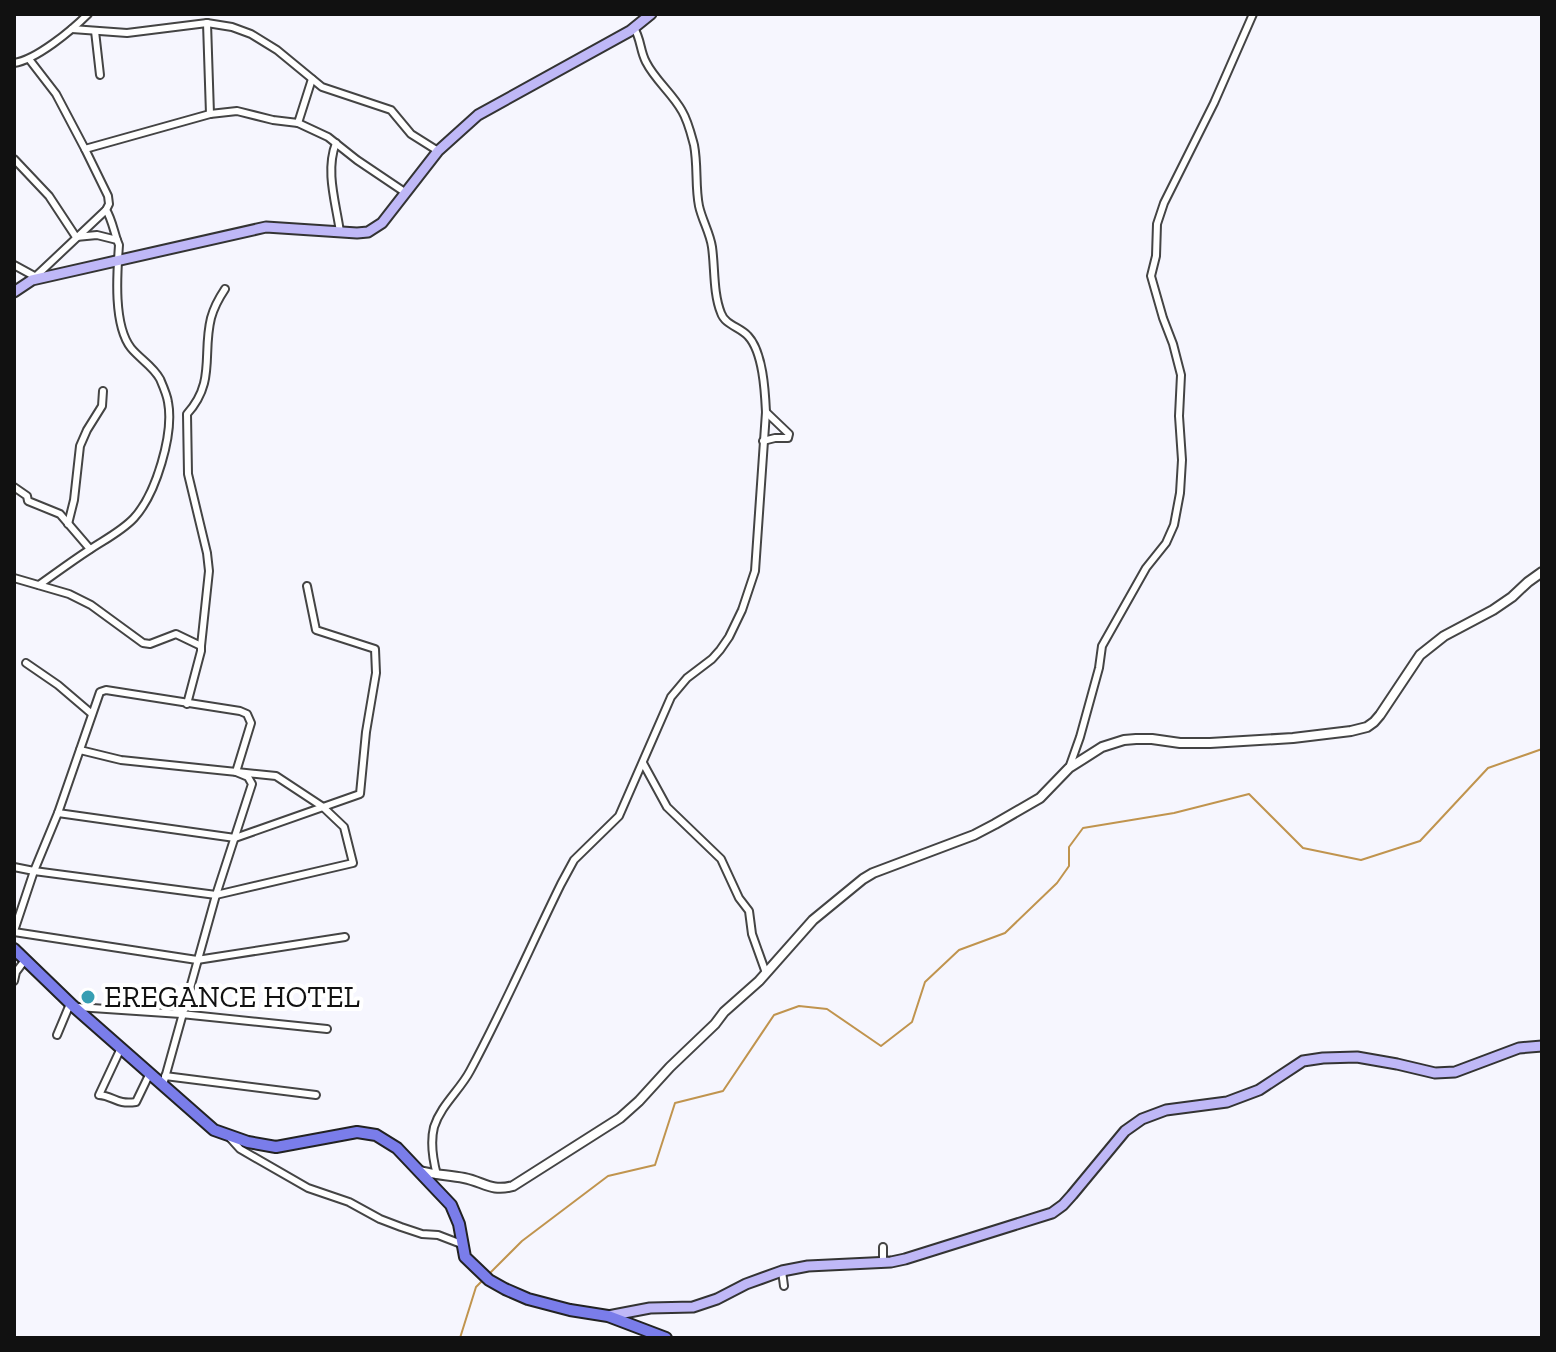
<svg xmlns="http://www.w3.org/2000/svg" width="1556" height="1352" viewBox="0 0 1556 1352" font-family="'Zilla Slab',serif">
<style>
.lines{fill:none;stroke-linecap:round;stroke-linejoin:round}
.stream{stroke:#c0944e;stroke-width:2}
.minor-casing{stroke:#444;stroke-width:10}
.tertiary-casing{stroke:#444;stroke-width:12}
.secondary-casing{stroke:#333;stroke-width:13}
.primary-casing{stroke:#222;stroke-width:14}
.minor{stroke:#fff;stroke-width:6}
.tertiary{stroke:#fff;stroke-width:8}
.secondary{stroke:#bfb8f7;stroke-width:9}
.primary{stroke:#7a7dea;stroke-width:10}
.poi-dot{fill:#379eb3;stroke:#fff;stroke-width:3}
.labels{text-anchor:middle;stroke-width:8;stroke-linejoin:round;paint-order:stroke}
.poi-label{font-size:30px;fill:#111;stroke:#fff;text-anchor:start}
</style>
<rect width="100%" height="100%" fill="#f6f6fe"/>
<g class="lines">
<!-- stream -->
<g class="stream">
<polyline points="489,1274 522,1241 608,1176 655,1165 675,1103 723,1091 774,1015 799,1006 827,1009 881,1046 912,1022 925,982 959,950 1005,933 1057,883 1069,866 1069,847 1083,828 1174,813 1249,794 1303,848 1361,860 1420,841 1488,768 1542,749"/>
<polyline points="460,1338 476,1287 482,1281"/>
</g>
<!-- minor casing -->
<g class="minor-casing">
<g id="minor">
<polyline points="207,23 210,114"/>
<polyline points="72,29 127,33 207,23 232,27 251,34 277,50 322,87 391,110 411,134 438,151"/>
<polyline points="95,31 100,75"/>
<polyline points="29,59 56,94 85,149 108,196 109,204 106,210 34,278"/>
<path d="M 14,63 C 36,60 72,30 88,14"/>
<polyline points="298,123 328,137 357,160 406,193"/>
<path d="M 336,143 C 325,171 336,203 340,232"/>
<polyline points="85,149 210,114 237,111 273,120 298,123 312,79"/>
<path d="M 14,159 L 49,196 L 76,237 L 97,235 L 117,240 L 119,245 C 117,273 113,325 131,348 C 140,359 153,366 160,379 C 163,386 167,395 168,402 C 174,434 156,494 134,518 C 122,531 104,540 89,550 C 72,561 56,573 39,585"/>
<path d="M 106,210 C 111,217 114,231 117,240"/>
<polyline points="14,265 36,277"/>
<polyline points="763,441 775,438 788,438 789,434 766,412"/>
<polyline points="14,487 27,496 28,501 60,514 90,549"/>
<polyline points="68,524 74,500 80,446 87,430 102,406 103,391"/>
<polyline points="14,578 69,594 91,605 143,643 150,644 176,634 201,646 201,651 187,704"/>
<path d="M 201,646 L 209,571 L 207,553 L 188,474 L 187,414 C 216,382 202,354 211,318 C 214,307 219,298 225,289"/>
<polyline points="26,663 58,685 92,714"/>
<polyline points="643,763 667,807 721,859 739,898 749,911 752,934 766,973"/>
<polyline points="1069,768 1080,737 1099,668 1102,646 1146,568 1166,543 1174,525 1180,493 1182,460 1179,416 1181,375 1173,344 1163,318 1151,276 1156,256 1157,224 1164,203 1214,103 1253,14"/>
<polyline points="58,813 235,838 360,794 366,732 376,673 375,649 316,630 307,586"/>
<polyline points="14,867 34,871 216,895 353,863 344,827 323,807 276,776 121,760 80,750"/>
<polyline points="14,931 34,871 58,813 100,692 106,690 240,711 247,714 251,723 236,772 248,777 252,784 216,895 163,1085"/>
<polyline points="14,932 197,960 345,937"/>
<polyline points="14,981 16,972 25,960"/>
<polyline points="77,1007 181,1014 327,1029"/>
<polyline points="57,1035 70,1004"/>
<path d="M 121,1048 L 99,1095 C 114,1096 116,1105 136,1102 L 150,1073"/>
<polyline points="165,1076 316,1095"/>
<polyline points="230,1138 240,1149 308,1188 349,1202 380,1219 401,1227 422,1234 438,1235 464,1245"/>
<path d="M 437,1175 C 433,1160 430,1143 434,1127 C 441,1105 460,1090 470,1071 C 503,1010 531,945 561,884 L 574,860 L 619,816 L 671,697 L 687,678 L 712,659 L 720,650 L 729,637 L 742,610 L 755,571 L 766,412 C 765,391 763,352 748,336 C 740,327 725,325 721,313 C 713,293 715,268 712,247 C 710,233 702,220 699,206 C 695,186 698,166 694,145 C 691,134 688,121 682,111 C 672,93 655,80 646,62 C 640,51 641,39 634,28"/>
<polyline points="883,1247 883,1262"/>
<polyline points="782,1271 784,1286"/>
</g>
</g>
<!-- tertiary casing -->
<g class="tertiary-casing">
<path id="tertiary" d="M 420,1171 C 435,1175 449,1175 464,1178 C 484,1182 491,1192 513,1186 L 620,1118 L 639,1101 L 670,1067 L 715,1024 L 724,1012 L 759,981 L 813,920 L 863,879 L 873,873 L 974,835 L 995,824 L 1040,798 L 1069,768 L 1102,747 L 1124,740 L 1136,739 L 1152,739 L 1180,743 L 1210,743 L 1293,738 L 1351,731 L 1367,727 L 1374,722 L 1380,715 L 1420,655 L 1444,636 L 1493,610 L 1512,597 L 1528,582 L 1542,572"/>
</g>
<!-- secondary casing -->
<g class="secondary-casing">
<g id="secondary">
<polyline points="14,292 32,280 266,227 357,233 368,232 382,223 438,151 478,115 630,31 651,14"/>
<polyline points="608,1316 650,1308 693,1307 717,1299 746,1284 782,1271 808,1266 891,1262 905,1259 1052,1213 1063,1205 1072,1195 1125,1131 1142,1119 1166,1110 1227,1102 1259,1090 1303,1061 1323,1058 1357,1057 1397,1064 1435,1073 1455,1072 1519,1048 1542,1046"/>
</g>
</g>
<!-- primary casing -->
<g class="primary-casing">
<polyline id="primary" points="14,949 73,1006 214,1130 248,1142 276,1147 357,1132 376,1135 397,1148 451,1205 459,1224 465,1257 489,1280 505,1289 528,1299 570,1310 608,1316 666,1338"/>
</g>
<!-- minor -->
<use href="#minor" class="minor"/>
<!-- tertiary -->
<use href="#tertiary" class="tertiary"/>
<!-- secondary -->
<use href="#secondary" class="secondary"/>
<!-- primary -->
<use href="#primary" class="primary"/>
</g>
<!-- markers -->
<circle class="poi-dot" cx="88" cy="997" r="8"/>
<g class="labels">
<!-- poi labels -->
<g class="poi-label">
<text x="104" y="1007">EREGANCE HOTEL</text>
</g>
</g>
<!-- border -->
<rect width="1556" height="1352" fill="none" stroke="#111111" stroke-width="32"/>
</svg>
